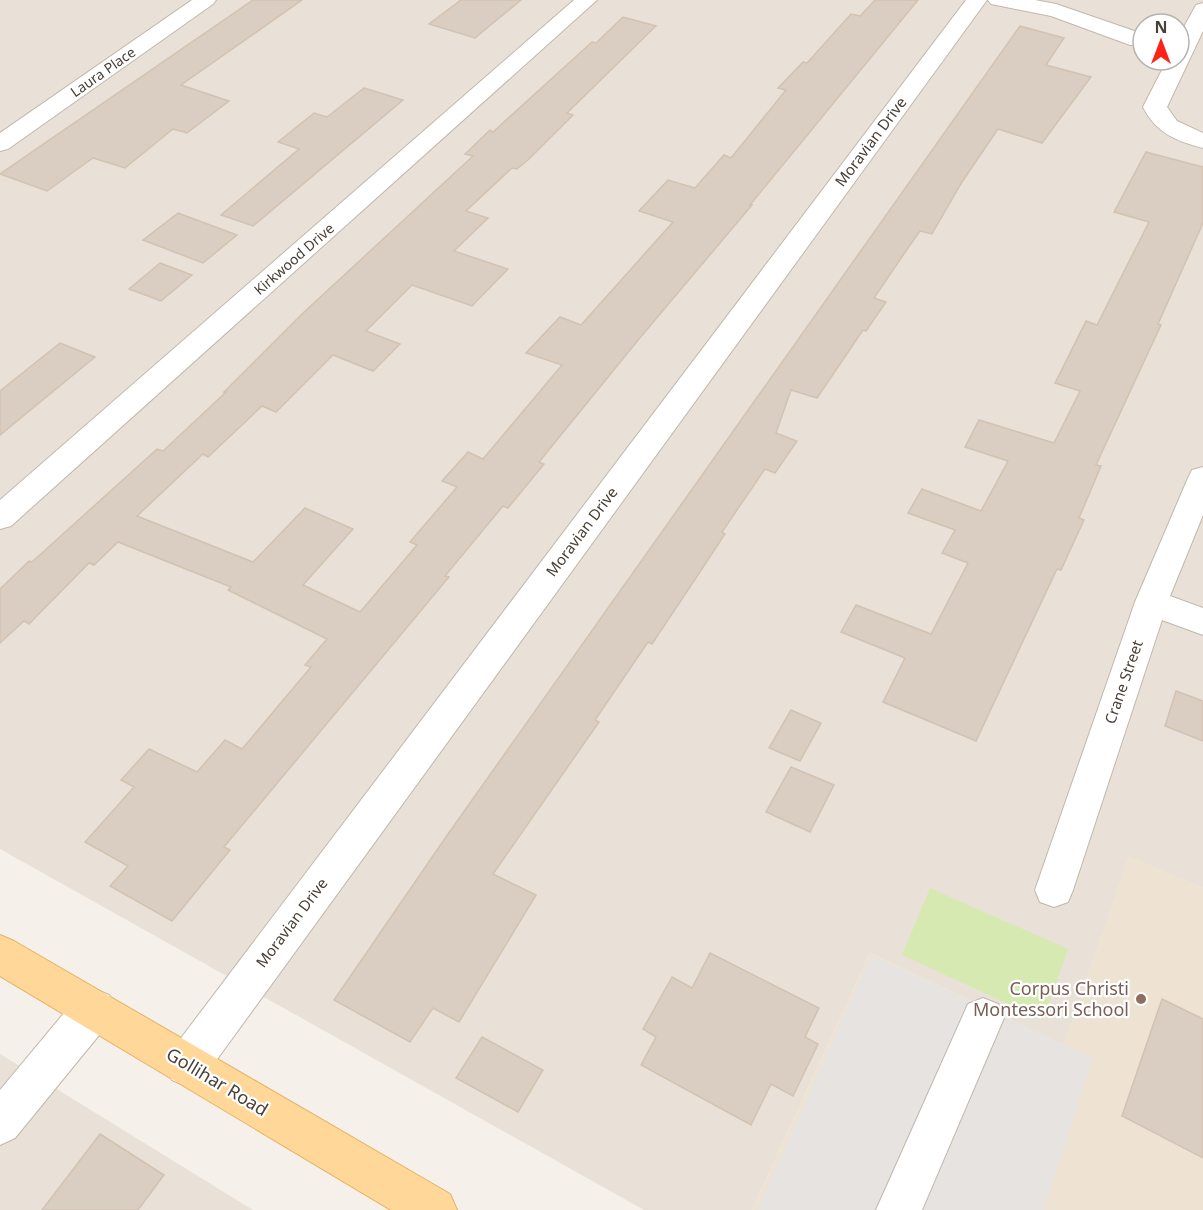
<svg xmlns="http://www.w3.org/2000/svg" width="1203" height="1210" viewBox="0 0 1203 1210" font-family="'Noto Sans',sans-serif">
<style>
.residential{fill:#e9e1d7;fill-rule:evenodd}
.education{fill:#eee3d3}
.green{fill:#d6e9b1}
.parking{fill:#e6e3e0}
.building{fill:#dacdc1;stroke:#d2c2b1;stroke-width:1.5}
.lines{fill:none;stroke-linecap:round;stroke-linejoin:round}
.minor-casing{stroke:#c1b7ab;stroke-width:2}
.major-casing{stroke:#e6b365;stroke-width:2}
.minor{fill:#fff;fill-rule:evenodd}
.major{fill:#ffd798;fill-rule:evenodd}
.education-dot{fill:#8d6e63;stroke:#fff;stroke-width:2}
.labels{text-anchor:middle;stroke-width:4.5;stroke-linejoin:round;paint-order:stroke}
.far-street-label{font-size:14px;fill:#494037;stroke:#fff}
.street-label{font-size:15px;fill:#494037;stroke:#fff}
.near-education-label{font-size:18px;fill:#785e54;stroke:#fff;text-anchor:end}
.near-street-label{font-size:18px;fill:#494037;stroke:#fff}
</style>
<rect width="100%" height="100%" fill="#f5f0e9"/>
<!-- residential -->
<g class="residential">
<path d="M 0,0 L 1203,0 L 1203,888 L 1129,857 L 1064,1045 L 870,953 L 752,1210 L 644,1210 L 0,849 ZM 1143,24 L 1179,24 L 1179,60 L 1143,60 Z"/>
<polygon points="0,1054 253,1210 0,1210"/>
</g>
<!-- education -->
<polygon class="education" points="1129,856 1203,888 1203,1210 752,1210 870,953 1064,1045"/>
<!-- green -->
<polygon class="green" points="930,888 1068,949 1043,1020 902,955"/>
<!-- parking -->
<polygon class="parking" points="871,955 1093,1058 1044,1210 757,1210"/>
<!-- building -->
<g class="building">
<polygon points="253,0 302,0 181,85 229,101 187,133 173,129 125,168 93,158 47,191 0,174"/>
<polygon points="461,0 521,0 475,38 429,24"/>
<polygon points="875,0 918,0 750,205 752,205 639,339 539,462 544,464 508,508 503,506 445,576 449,577 224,847 230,850 172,921 110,886 128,866 85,842 134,787 121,780 149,749 197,772 225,740 242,749 311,667 305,665 327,639 228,590 231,587 118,542 94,565 89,563 29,624 24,621 0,643 0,589 29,561 32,562 157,449 163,451 226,392 224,392 302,314 473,156 465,154 490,130 493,132 592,42 596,43 623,17 656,26 567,113 573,115 529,159 517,169 512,168 466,211 488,218 454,251 508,269 472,306 412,285 366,331 400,344 373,371 333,355 276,412 262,406 208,457 203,454 137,516 253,562 305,508 353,529 303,585 360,612 417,545 410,542 457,487 442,481 468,452 483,459 562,365 526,353 560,317 581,325 673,222 639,211 668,180 695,188 724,155 731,158 786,90 778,88 803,62 807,63 851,14 860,16"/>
<polygon points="1020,26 1064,38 1046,65 1091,77 1042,143 998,129 962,182 932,234 920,231 908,248 874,298 886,302 866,331 863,330 817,398 791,390 776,433 797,441 775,473 765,469 722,532 725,534 694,581 652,644 648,642 595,720 599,722 493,874 536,895 459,1022 433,1008 410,1042 334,1000 448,834"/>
<polygon points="364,88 403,100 253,226 221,215 299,149 278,142 314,113 327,117"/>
<polygon points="1146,152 1203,167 1203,223 1158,324 1161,325 1096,465 1101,466 1079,518 1084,520 1061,570 1057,569 976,741 883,702 905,658 841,632 856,605 931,634 968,563 942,553 955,530 908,513 922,489 981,511 1008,461 965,447 979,420 1054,443 1080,391 1055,383 1086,321 1097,325 1149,222 1114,212"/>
<polygon points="178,213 237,235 203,263 143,240"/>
<polygon points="160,263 192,275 161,301 129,289"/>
<polygon points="60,343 95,357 0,435 0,391"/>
<polygon points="1176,691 1203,701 1203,741 1165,726"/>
<polygon points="791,710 821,723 800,761 769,748"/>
<polygon points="791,767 834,785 810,832 766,812"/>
<polygon points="710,953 819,1008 805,1037 818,1044 793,1096 771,1084 751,1125 641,1065 656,1037 643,1029 672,977 692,988"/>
<polygon points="1162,999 1203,1019 1203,1158 1122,1116"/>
<polygon points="482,1037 543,1070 518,1112 456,1078"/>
<polygon points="100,1134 164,1175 138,1210 42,1210"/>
</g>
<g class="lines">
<!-- minor casing -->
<g class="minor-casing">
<g id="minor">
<polygon points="192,0 216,0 213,4 8,149 0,151 0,133"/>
<polygon points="574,0 597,0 11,526 0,529 0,500"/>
<polygon points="966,0 987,0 202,1080 187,1086 172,1080 166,1065 172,1050"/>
<polygon points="988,0 1035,0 1056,4 1143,34 1143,45 1130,45 1051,16 991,4"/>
<path d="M 1203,3 L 1203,31 L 1167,107 L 1177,121 L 1203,133 L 1203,148 C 1176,141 1156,133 1143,107 L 1167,60 L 1179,60 L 1179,36 L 1196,5 Z"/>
<polygon points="1203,467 1203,515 1170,596 1203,608 1203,635 1162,620 1073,890 1068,902 1054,907 1040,902 1035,890 1135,602 1188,478 1192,470"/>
<polygon points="94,989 109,995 115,1009 109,1023 15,1138 0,1145 0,1090 79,995"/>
<polygon points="983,998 998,1004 1004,1018 922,1210 876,1210 968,1004"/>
</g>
</g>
<!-- major casing -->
<g class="major-casing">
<polygon id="major" points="0,935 14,941 450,1194 457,1210 391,1210 0,976"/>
</g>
<!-- minor -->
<use href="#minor" class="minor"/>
<!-- major -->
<use href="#major" class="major"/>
</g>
<!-- markers -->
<circle class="education-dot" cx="1141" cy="999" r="6"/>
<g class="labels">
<!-- far-street labels -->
<g class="far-street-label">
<text transform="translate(103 72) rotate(-35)" y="5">Laura Place</text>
<text transform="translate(294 259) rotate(-41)" y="5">Kirkwood Drive</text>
</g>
<!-- street labels -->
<g class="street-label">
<text transform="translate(871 142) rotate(-53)" y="5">Moravian Drive</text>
<text transform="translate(582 532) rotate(-53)" y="5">Moravian Drive</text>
<text transform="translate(1124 682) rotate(-71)" y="5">Crane Street</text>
<text transform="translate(292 923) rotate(-53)" y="5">Moravian Drive</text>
</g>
<!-- near-education labels -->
<g class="near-education-label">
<text x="1129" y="995">Corpus Christi<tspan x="1129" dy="21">Montessori School</tspan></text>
</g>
<!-- near-street labels -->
<g class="near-street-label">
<text transform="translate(217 1082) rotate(31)" y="6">Gollihar Road</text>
</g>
</g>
<!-- north arrow -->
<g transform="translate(1161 42)"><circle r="28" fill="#ffffff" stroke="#b6b3af" stroke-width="1.5"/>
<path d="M0-4.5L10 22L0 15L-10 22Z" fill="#fe2217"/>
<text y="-9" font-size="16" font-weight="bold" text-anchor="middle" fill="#494037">N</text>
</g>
</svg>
